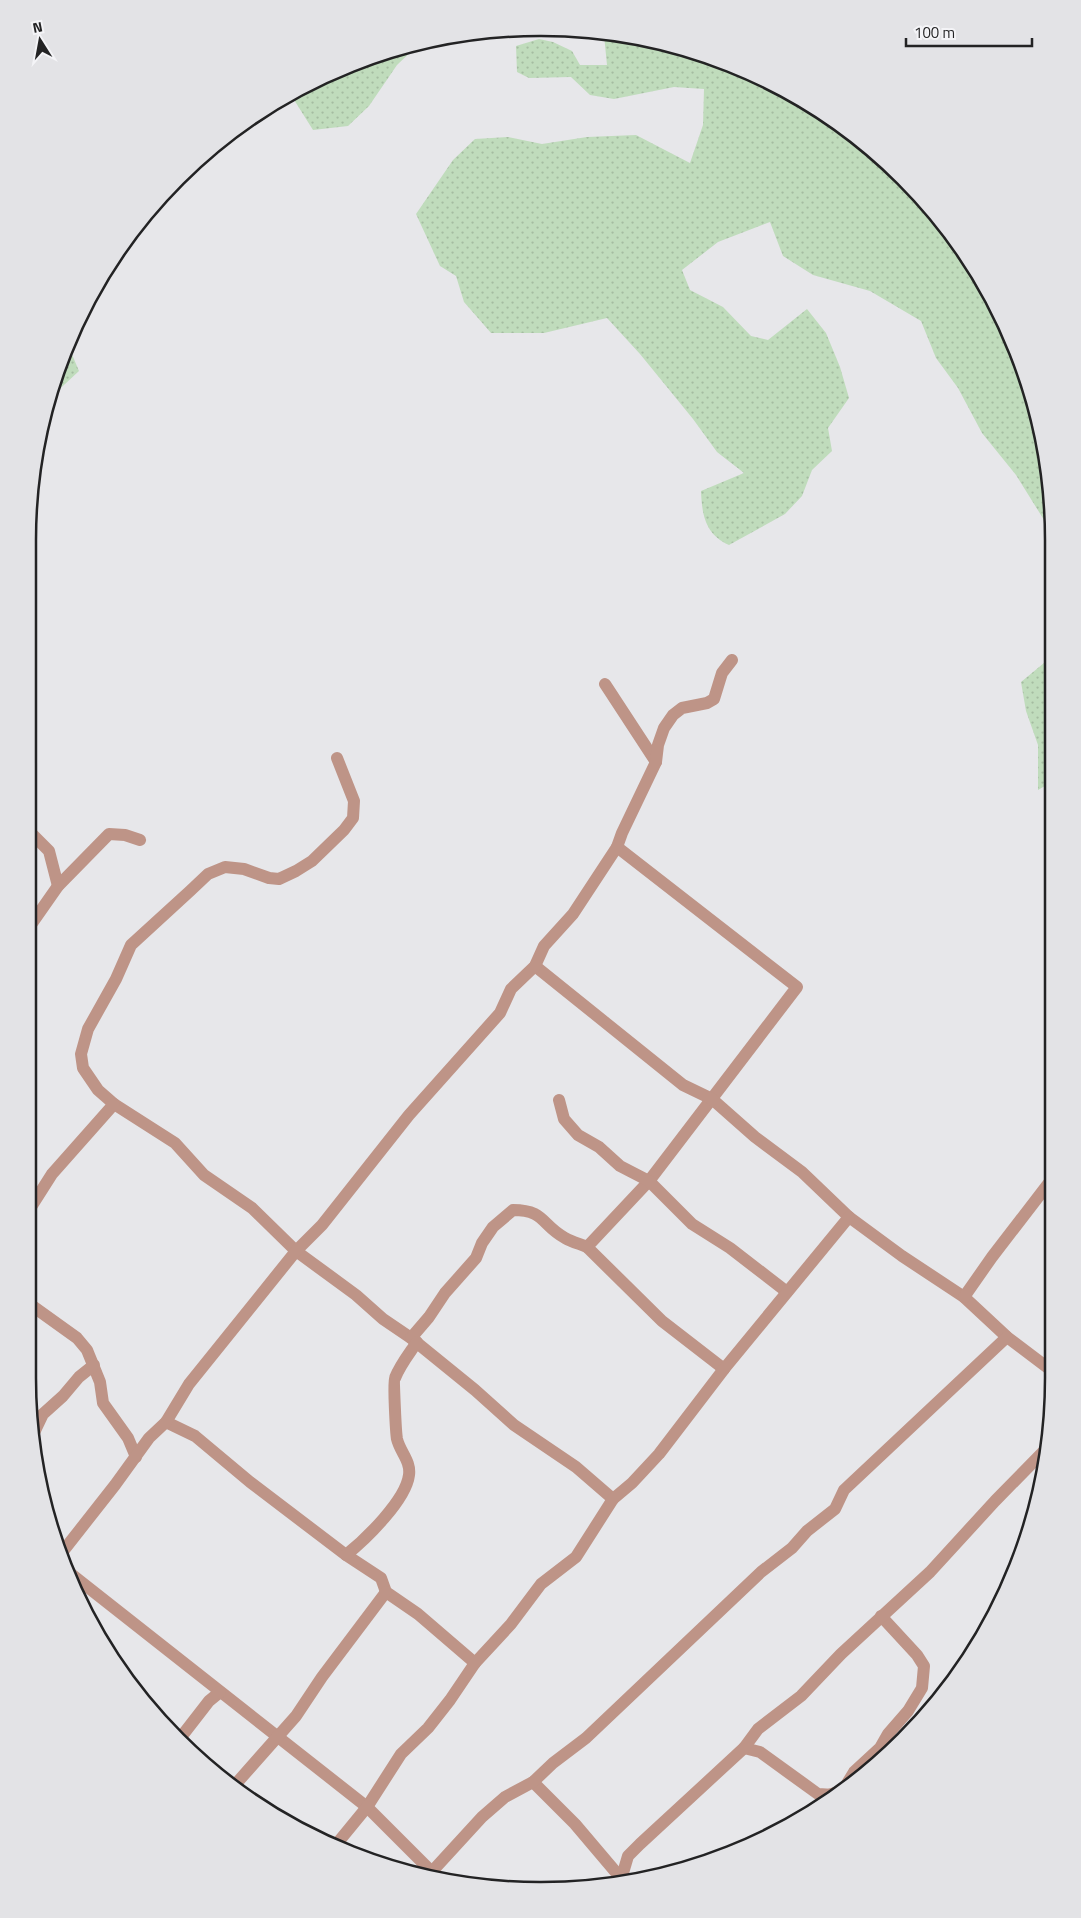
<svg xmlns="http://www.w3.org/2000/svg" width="1081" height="1918" viewBox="0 0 1081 1918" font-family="'Titillium Web',sans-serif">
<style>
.grass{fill:url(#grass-dots)}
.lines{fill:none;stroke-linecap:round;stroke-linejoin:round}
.minor{stroke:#be9487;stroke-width:12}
.rim{fill:none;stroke:#232324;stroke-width:2.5}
</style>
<defs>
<pattern id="grass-dots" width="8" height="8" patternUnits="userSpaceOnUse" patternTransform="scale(1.25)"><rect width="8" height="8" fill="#c0dcbc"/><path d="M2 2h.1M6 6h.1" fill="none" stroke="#a5bca1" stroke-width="1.8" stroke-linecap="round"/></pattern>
</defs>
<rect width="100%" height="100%" fill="#e7e7ea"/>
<!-- grass -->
<g class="grass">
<path d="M 610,32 L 706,55 L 797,96 L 903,178 L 967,256 L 1026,375 L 1049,474 L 1049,528 L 1016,475 L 982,433 L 958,388 L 936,358 L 921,321 L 870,291 L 813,275 L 783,256 L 770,222 L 718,242 L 682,270 L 690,290 L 723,307 L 751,336 L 768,340 L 807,309 L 826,333 L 840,367 L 849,398 L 828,428 L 832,451 L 812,470 L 802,496 L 785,514 L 729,545 C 705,534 702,515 701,491 L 744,473 L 717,452 L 693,419 L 640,354 L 607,318 L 544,333 L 491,333 L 464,302 L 456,276 L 440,266 L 416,214 L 453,160 L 475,139 L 508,137 L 542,144 L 587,137 L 636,135 L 690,163 L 703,125 L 704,89 L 674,87 L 614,99 L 590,95 L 571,77 L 529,78 L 517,72 L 516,46 L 539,39 L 553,42 L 572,51 L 580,65 L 607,65 L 604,35 Z"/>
<polygon points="420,43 397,65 369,106 348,126 313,130 291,95 314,80 408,45"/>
<polygon points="68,345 79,371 50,398 55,376"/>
<polygon points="1050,658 1050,783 1038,790 1038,745 1026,711 1021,682"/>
</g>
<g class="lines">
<!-- minor -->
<g class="minor">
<polyline points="605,684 656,762"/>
<polyline points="337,758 354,801 353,818 344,830 312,861 296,871 279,879 269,878 244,869 225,867 208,874 190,891 131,945 116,979 88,1029 81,1054 83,1068 98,1090 114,1104 175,1143 204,1175 252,1208 296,1251 356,1295 383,1319 411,1338 475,1390 514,1425 576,1467 613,1499"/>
<polyline points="30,832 49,851 58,886"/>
<polyline points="617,847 797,987 649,1181 587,1247 662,1321 724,1369"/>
<polyline points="30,926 58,886 109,834 125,835 140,840"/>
<polyline points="535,966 683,1085 712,1099 755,1137 802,1172 849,1217 902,1256 964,1297 1007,1337 1052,1371"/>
<polyline points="559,1100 564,1119 578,1135 599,1147 620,1166 649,1181 692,1224 730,1248 787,1292"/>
<polyline points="31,1207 52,1174 114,1104"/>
<polyline points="964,1297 992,1257 1052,1179"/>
<polyline points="31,1305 77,1338 87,1350 100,1382 103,1403 128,1438 136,1457"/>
<path d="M 411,1338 L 429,1317 L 445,1293 L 476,1258 L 482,1243 L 493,1227 L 513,1210 C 545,1210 541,1225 565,1238 C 572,1242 580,1244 587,1247"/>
<polyline points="166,1422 195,1436 250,1482 346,1555 381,1578 386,1592 418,1614 475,1663"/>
<polyline points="32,1437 43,1414 63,1396 79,1377 94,1365"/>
<polyline points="60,1555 115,1485 149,1438 166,1422 189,1384 296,1251 322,1225 409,1115 500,1013 511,989 535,966 544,946 573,914 617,847 622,833 656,762 658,745 664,728 673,715 682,708 707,703 714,699 722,673 732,660"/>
<path d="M 346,1555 C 366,1539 406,1500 409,1475 C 411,1461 400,1452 397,1439 C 396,1434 393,1381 395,1378 C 400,1365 409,1354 417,1342"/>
<polyline points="66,1570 367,1807 440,1880"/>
<polyline points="178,1741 209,1701 220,1692"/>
<polyline points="744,1748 760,1752 818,1794 834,1795"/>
<polyline points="533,1782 575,1824 625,1883"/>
<polyline points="234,1786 296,1716 322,1677 386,1592"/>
<polyline points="829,1795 838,1792 845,1787 854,1772 880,1748 888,1734 908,1711 922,1688 924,1666 917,1655 881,1616"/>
<polyline points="335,1846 367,1807 401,1754 428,1728 450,1700 475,1663 511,1624 541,1584 576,1557 613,1499 632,1483 659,1454 724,1369 849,1217"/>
<polyline points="427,1877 482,1817 505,1797 533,1782 553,1763 586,1738 761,1572 792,1548 807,1531 835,1509 844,1490 1007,1337"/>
<polyline points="620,1883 628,1856 640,1844 744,1748 758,1729 801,1696 841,1654 930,1572 995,1501 1045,1450"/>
</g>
</g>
<!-- crop -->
<path d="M0 0H1081V1918H0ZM540 36H541A504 504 0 0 1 1045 540V1378A504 504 0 0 1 541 1882H540A504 504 0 0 1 36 1378V540A504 504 0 0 1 540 36Z" fill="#e3e3e6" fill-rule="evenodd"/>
<path class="rim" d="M540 36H541A504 504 0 0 1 1045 540V1378A504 504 0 0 1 541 1882H540A504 504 0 0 1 36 1378V540A504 504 0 0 1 540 36Z"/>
<!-- north arrow -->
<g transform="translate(40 40) rotate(349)" stroke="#f4f4f7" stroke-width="4" paint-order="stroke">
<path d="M0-4L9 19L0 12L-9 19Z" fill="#232324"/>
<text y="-8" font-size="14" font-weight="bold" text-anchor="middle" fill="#232324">N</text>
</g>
<!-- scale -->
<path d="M906 38v8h126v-8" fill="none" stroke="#232324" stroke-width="2.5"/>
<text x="914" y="38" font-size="15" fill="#232324" stroke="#f4f4f7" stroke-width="4" paint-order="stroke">100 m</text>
</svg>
